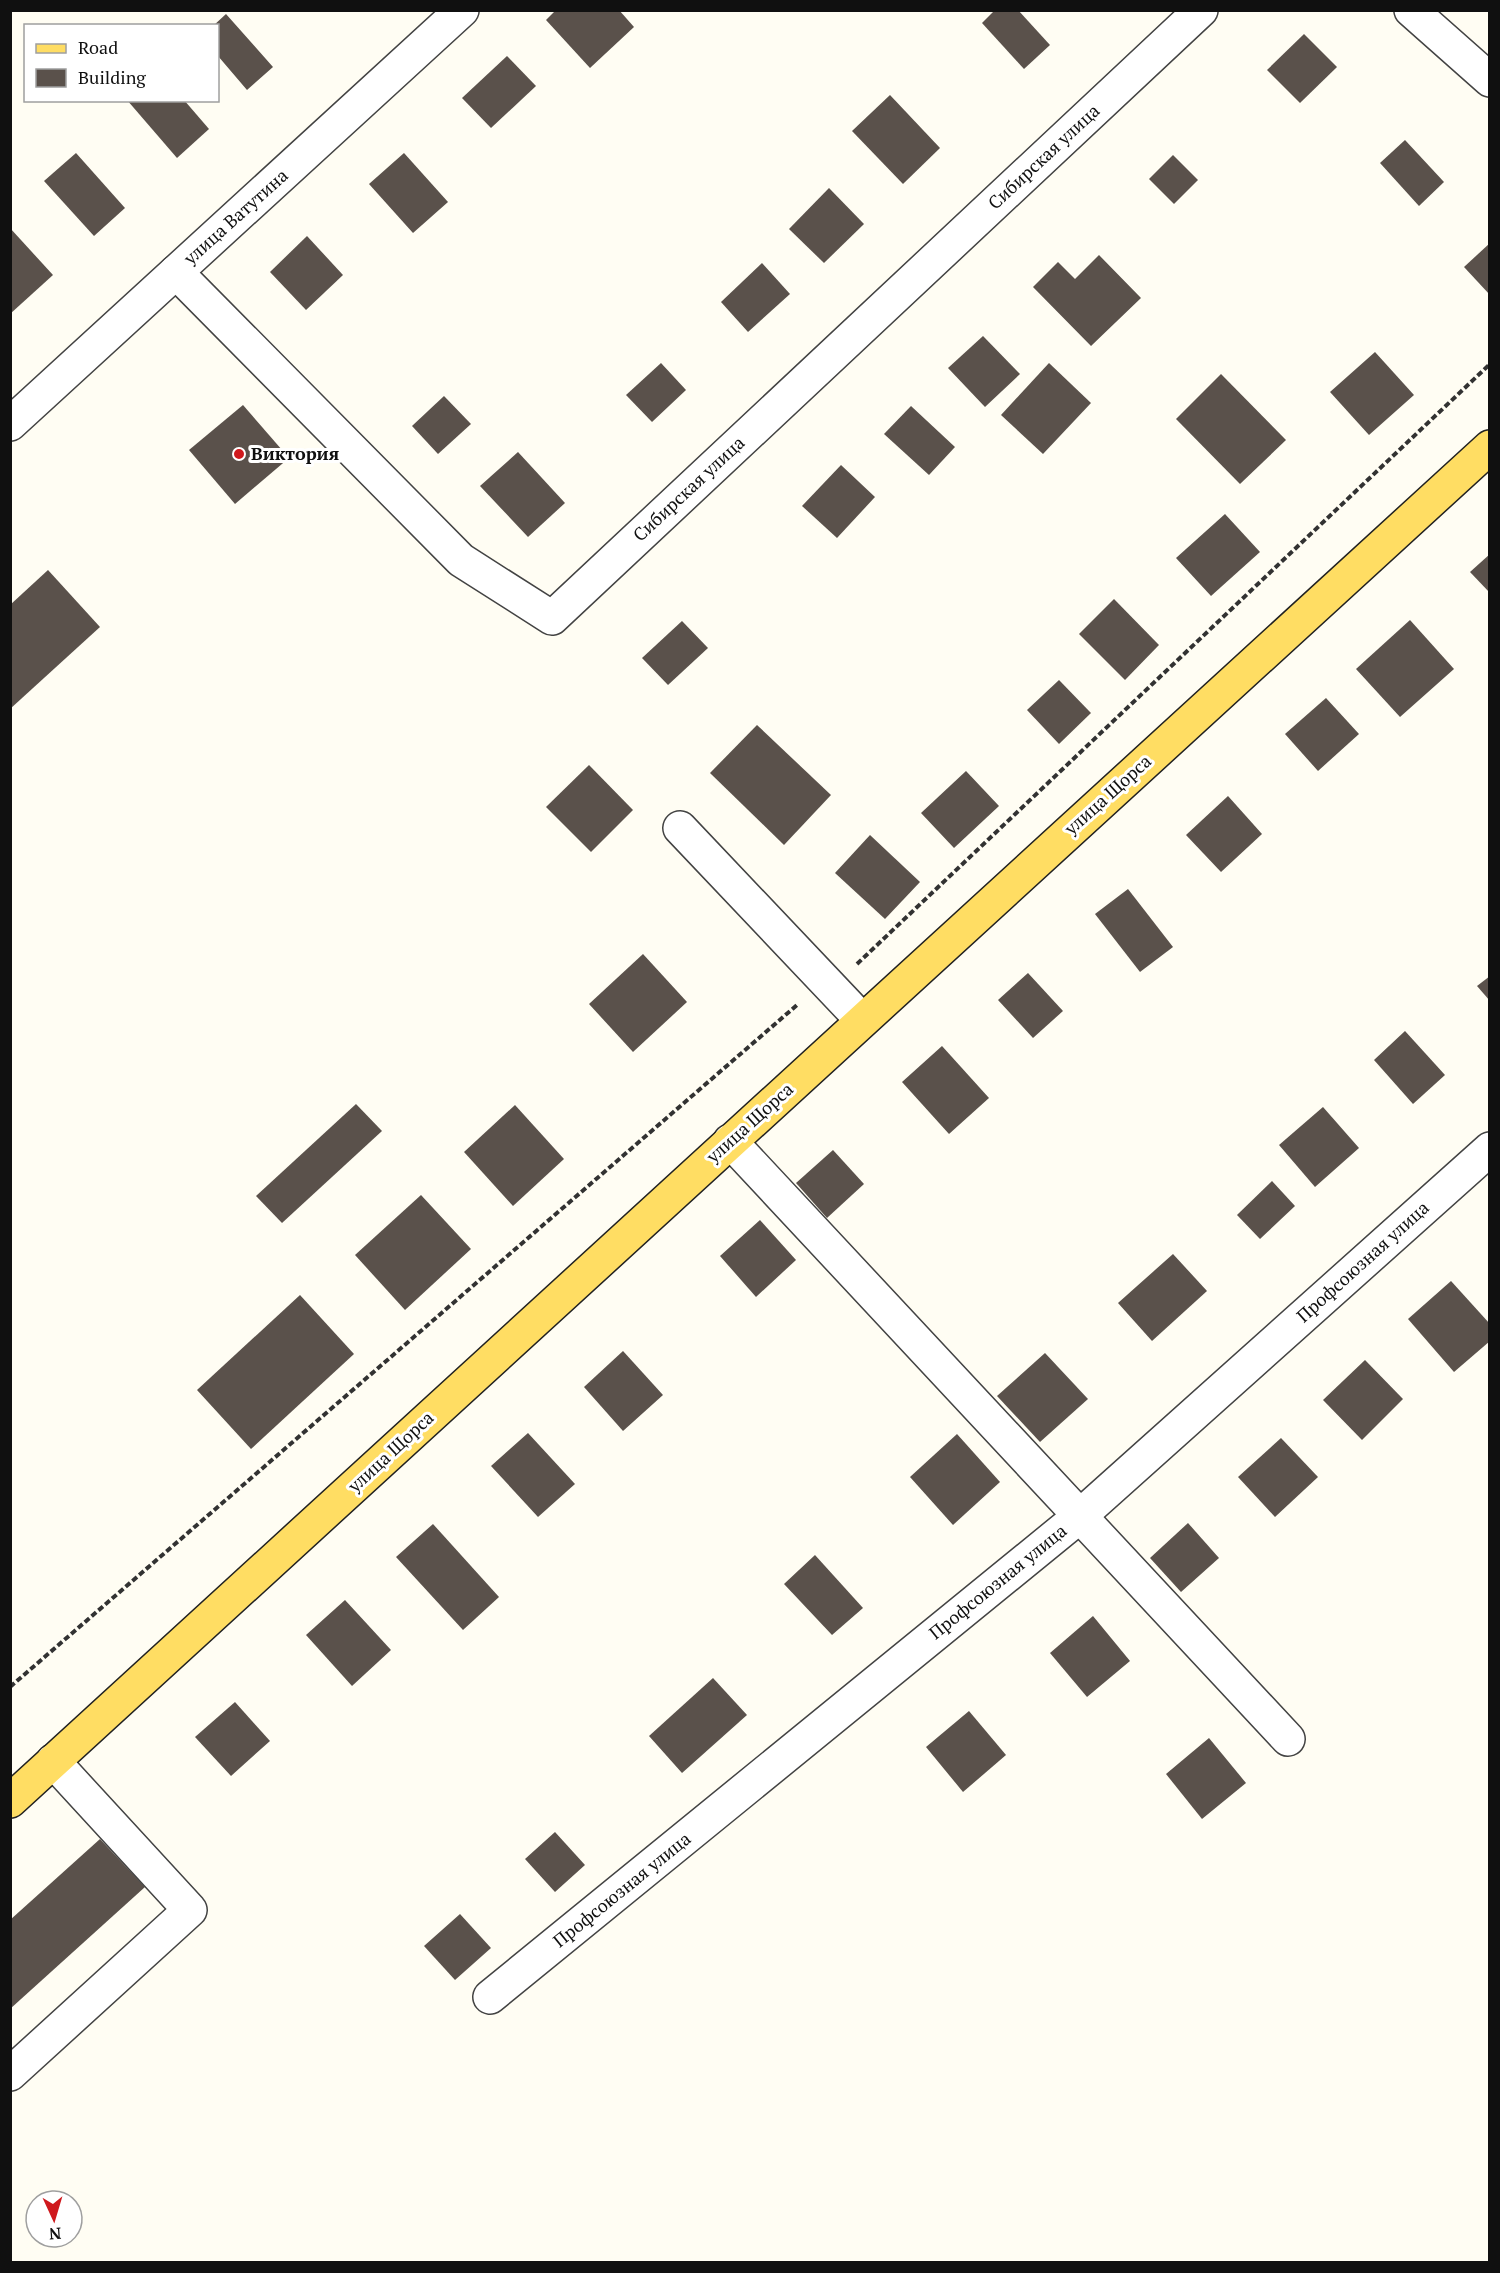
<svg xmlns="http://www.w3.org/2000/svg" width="1500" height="2273" viewBox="0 0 1500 2273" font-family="'PT Serif',serif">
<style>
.building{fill:#5a514b}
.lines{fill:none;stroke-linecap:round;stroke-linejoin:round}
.minor-casing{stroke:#434343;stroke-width:36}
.major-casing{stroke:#212121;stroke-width:36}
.path{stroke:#323232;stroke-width:4;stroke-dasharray:6 3;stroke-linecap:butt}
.minor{stroke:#fff;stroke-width:33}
.major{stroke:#ffdd63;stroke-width:33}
.poi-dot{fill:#cf191d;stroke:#fff;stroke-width:2}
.labels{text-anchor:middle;stroke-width:6;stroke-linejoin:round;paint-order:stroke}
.street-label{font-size:18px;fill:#101010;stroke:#fff}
.poi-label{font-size:18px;font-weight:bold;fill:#101010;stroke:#fff;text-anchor:start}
</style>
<rect width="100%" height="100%" fill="#fffdf3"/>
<!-- building -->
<g class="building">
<polygon points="556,10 619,10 634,27 590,68 546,20"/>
<polygon points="995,10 1018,10 1050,45 1024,69 982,23"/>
<polygon points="226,14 273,67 247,90 218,56 218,26 213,26"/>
<polygon points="1304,34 1337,67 1300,103 1267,70"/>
<polygon points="507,56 536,86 491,128 462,98"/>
<polygon points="890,95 940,148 903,184 852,131"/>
<polygon points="127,100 184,100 209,129 177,158"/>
<polygon points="1405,140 1444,182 1419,206 1380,163"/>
<polygon points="76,153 125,208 94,236 44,181"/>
<polygon points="404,153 448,202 413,233 369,184"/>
<polygon points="1173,155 1198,180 1174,204 1149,179"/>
<polygon points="829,188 864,224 824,263 789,229"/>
<polygon points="10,228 53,275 10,314"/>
<polygon points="307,236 343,275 306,310 270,272"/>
<polygon points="1490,243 1490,295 1464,267"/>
<polygon points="1099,255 1141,298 1091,346 1033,287 1058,262 1075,279"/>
<polygon points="762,263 790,294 748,332 721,302"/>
<polygon points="983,336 1020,374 985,407 948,368"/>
<polygon points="1375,352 1414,395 1369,435 1330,392"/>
<polygon points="661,363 686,390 652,422 626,395"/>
<polygon points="1049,363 1091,403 1043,454 1001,415"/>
<polygon points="1221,374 1286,440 1240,484 1176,419"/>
<polygon points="444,396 471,424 438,454 412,426"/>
<polygon points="243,405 289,458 235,504 189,450"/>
<polygon points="911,406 955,447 929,475 884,434"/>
<polygon points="518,452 565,503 528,537 480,486"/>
<polygon points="841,465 875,497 837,538 802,506"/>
<polygon points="1225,514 1260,552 1211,596 1176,558"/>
<polygon points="1490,554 1490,593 1470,572"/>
<polygon points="48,570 100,627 10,709 10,605"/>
<polygon points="1114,599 1159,645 1125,680 1079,634"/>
<polygon points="1410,620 1454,669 1400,717 1356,669"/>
<polygon points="682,621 708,648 668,685 642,658"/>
<polygon points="1059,680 1091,713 1059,744 1027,710"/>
<polygon points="1326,698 1359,734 1318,771 1285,734"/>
<polygon points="757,725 831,795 784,845 710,773"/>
<polygon points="589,765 633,810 591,852 546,807"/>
<polygon points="966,771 999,806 954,848 921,813"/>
<polygon points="1228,796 1262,834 1221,872 1186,835"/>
<polygon points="870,835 920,882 885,919 835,873"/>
<polygon points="1128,889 1173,947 1140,972 1095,914"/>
<polygon points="643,954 687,1002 633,1052 589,1004"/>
<polygon points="1028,973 1063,1011 1033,1038 998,1000"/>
<polygon points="1490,976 1490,1001 1477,986"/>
<polygon points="1405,1031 1445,1075 1413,1104 1374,1060"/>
<polygon points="942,1046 989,1098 949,1134 902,1082"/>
<polygon points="356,1104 382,1131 282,1223 256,1196"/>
<polygon points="515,1105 564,1159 513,1206 464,1152"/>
<polygon points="1323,1107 1359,1148 1315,1187 1279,1145"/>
<polygon points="833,1150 864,1184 827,1218 796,1183"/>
<polygon points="1272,1181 1295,1206 1260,1239 1237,1215"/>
<polygon points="421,1195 471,1249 405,1310 355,1255"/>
<polygon points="760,1220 796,1260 756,1297 720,1256"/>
<polygon points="1173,1254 1207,1291 1152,1341 1118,1303"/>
<polygon points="1451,1281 1490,1324 1490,1341 1454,1372 1408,1319"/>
<polygon points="300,1295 354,1354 251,1449 197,1390"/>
<polygon points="623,1351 663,1395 623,1431 584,1387"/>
<polygon points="1045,1353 1088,1399 1040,1442 997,1396"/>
<polygon points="1365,1360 1403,1399 1362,1440 1323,1400"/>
<polygon points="528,1433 575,1484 538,1517 491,1466"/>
<polygon points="957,1434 1000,1482 953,1525 910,1477"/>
<polygon points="1281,1438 1318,1477 1275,1517 1238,1477"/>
<polygon points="1188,1523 1219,1558 1181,1592 1150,1558"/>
<polygon points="433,1524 499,1597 463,1630 396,1557"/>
<polygon points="815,1555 863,1608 832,1635 784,1584"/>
<polygon points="345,1600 391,1650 352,1686 306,1635"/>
<polygon points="1093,1616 1130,1661 1087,1697 1050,1653"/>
<polygon points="713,1678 747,1715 682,1773 649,1736"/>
<polygon points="235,1702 270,1741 231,1776 195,1737"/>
<polygon points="969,1711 1006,1755 963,1792 926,1747"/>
<polygon points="1209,1738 1246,1783 1202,1819 1166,1774"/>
<polygon points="555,1832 585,1865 555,1892 525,1859"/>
<polygon points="100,1839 145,1887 10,2009 10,1920"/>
<polygon points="460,1914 491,1948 455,1980 424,1946"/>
</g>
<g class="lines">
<!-- minor casing -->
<g class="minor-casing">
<g id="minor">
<polyline points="1411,10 1490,80"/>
<polyline points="176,272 461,560 552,618 1201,10"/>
<polyline points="10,424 462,10"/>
<polyline points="680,828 862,1020"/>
<polyline points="730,1141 1288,1739"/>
<polyline points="490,1997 1080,1516 1490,1149"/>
<polyline points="10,2074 190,1910 53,1761"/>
</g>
</g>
<!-- major casing -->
<g class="major-casing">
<polyline id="major" points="10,1801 1490,447"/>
</g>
<!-- path -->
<g class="path">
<polyline points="857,964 1490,364"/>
<polyline points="10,1687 797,1005"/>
</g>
<!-- minor -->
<use href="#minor" class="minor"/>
<!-- major -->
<use href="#major" class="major"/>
</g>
<!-- markers -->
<circle class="poi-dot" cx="239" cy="454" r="6"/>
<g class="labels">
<!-- street labels -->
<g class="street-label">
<text transform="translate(1044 157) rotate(-43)" y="6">Сибирская улица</text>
<text transform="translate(236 217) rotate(-42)" y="6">улица Ватутина</text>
<text transform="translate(689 489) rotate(-43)" y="6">Сибирская улица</text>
<text transform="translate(1108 795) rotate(-42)" y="6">улица Щорса</text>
<text transform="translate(750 1123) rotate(-42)" y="6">улица Щорса</text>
<text transform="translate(1363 1262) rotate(-42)" y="6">Профсоюзная улица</text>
<text transform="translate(391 1452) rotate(-43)" y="6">улица Щорса</text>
<text transform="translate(998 1582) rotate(-39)" y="6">Профсоюзная улица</text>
<text transform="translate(622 1890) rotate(-39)" y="6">Профсоюзная улица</text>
</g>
<!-- poi labels -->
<g class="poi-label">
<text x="251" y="460">Виктория</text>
</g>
</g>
<!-- border -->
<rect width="1500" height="2273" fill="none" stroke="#101010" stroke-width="24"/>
<!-- legend -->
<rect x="24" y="24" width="195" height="78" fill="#ffffff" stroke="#9f9f9f" stroke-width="1.5"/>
<rect x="36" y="44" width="30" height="9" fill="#ffdd63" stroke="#9f9f9f" stroke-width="1.5"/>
<text x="78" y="54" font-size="18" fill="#101010">Road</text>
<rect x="36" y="69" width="30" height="18" fill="#5a514b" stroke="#9f9f9f" stroke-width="1.5"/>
<text x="78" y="84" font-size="18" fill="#101010">Building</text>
<!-- north arrow -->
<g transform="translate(54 2219) rotate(176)"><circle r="28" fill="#ffffff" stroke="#9f9f9f" stroke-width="1.5"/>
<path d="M0-4.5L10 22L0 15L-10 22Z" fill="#cf191d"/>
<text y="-9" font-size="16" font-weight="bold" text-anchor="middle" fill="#101010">N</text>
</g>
</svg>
